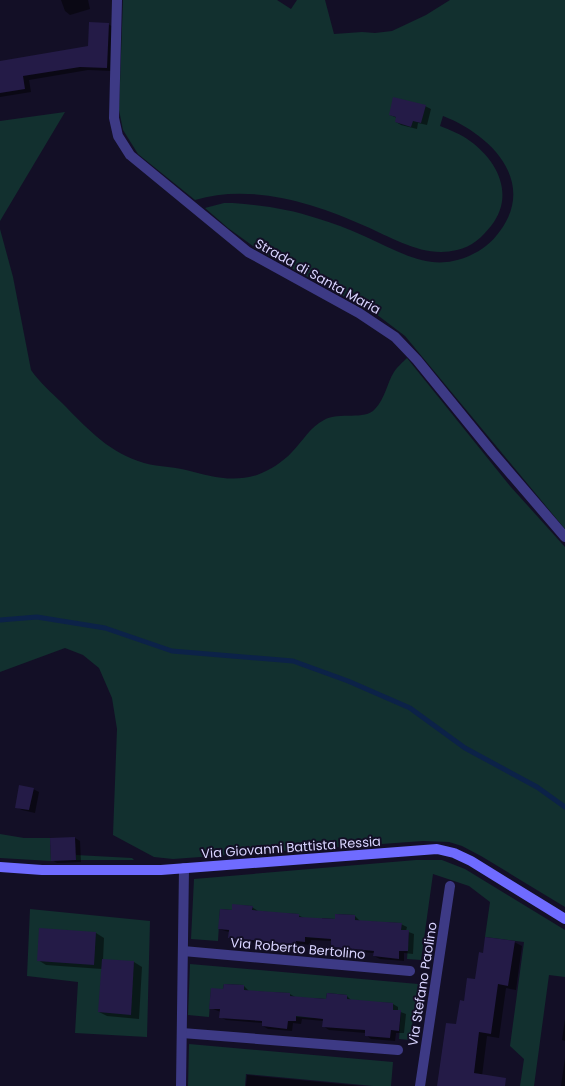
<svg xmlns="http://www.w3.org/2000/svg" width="565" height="1086" viewBox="0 0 565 1086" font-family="Poppins,sans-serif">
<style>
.green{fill:#12302f}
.shadow{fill:#0007}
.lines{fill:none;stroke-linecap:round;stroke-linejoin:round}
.stream{stroke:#0c2248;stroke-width:5}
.building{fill:#241b47}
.street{stroke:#3d3a85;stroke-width:10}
.secondary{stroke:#6f6bff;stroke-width:10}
.labels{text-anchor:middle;stroke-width:4;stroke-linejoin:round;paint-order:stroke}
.street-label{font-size:13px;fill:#d9d4ff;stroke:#130f26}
</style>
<rect width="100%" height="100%" fill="#130f26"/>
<!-- green -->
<g class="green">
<path d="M 123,0 L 277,0 L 291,9 L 297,0 L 325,0 L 334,34 L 362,32 L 375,33 L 392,31 L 426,15 L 450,0 L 565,0 L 565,529 L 405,336 L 376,314 L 260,251 L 228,228 L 205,208 L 224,203 L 233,203 C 261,205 290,209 316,218 C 333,223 349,229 364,236 C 392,248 422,268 453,261 C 472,257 489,247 500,231 C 537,181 490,134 443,116 L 440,126 C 450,130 461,134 470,141 C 498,161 515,196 491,226 C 482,237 472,247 457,250 C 424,258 395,239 365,226 C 314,203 250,183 195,200 L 138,154 L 123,130 L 119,110 Z"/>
<polygon points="65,112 0,221 0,121"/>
<path d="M 0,229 L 13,277 L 31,370 C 40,383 51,392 62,403 C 85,426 106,450 138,461 C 154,467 170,466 186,470 C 209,476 232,483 257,475 C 270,470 283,462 292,452 C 303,441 310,427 324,420 C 339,411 365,421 375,409 C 385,399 387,383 394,372 C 397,367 403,362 407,358 L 510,486 L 565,547 L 565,907 L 481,856 L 462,846 L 449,842 L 423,841 L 173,859 L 154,857 L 113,835 L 117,729 L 112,698 L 99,668 L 83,655 L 65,648 L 0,672 Z"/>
<polygon points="0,834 24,838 50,838 51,861 0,858"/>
<polygon points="76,855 132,858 134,860 76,860"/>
<polygon points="416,860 442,860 465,869 565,930 565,977 549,975 534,1086 520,1086 524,1059 510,1046 524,942 485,937 490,902 469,886 433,874 421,960 407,959 409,931 401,930 401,923 355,921 355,915 335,914 335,919 322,918 321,938 305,937 298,921 299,914 252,912 253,906 232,905 232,910 220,909 218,941 191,939 194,879"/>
<polygon points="30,909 150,921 147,1037 75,1033 78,982 27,976"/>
<polygon points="190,964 418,984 410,1040 399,1039 401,1010 393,1010 393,1003 347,1001 347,995 327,993 326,999 314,998 313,1018 296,1017 298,1001 290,1000 290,993 244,991 244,985 224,984 223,989 211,989 209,1017 188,1015"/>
<polygon points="189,1044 393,1062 391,1086 373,1086 246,1074 245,1086 188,1086"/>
</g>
<!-- shadow -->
<g class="shadow">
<polygon points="61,0 88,0 90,9 70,15 65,11"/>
<polygon points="108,24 115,28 113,71 88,70 29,80 31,92 0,97 0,62 89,47"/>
<polygon points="425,106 431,109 427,125 418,123 417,129 401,125 396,122 397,118 390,115"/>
<polygon points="33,789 39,792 35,813 22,810 16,807"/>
<polygon points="75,838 80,841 81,862 57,863 52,860"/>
<polygon points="252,907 258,911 298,915 304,918 336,920 336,915 355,916 360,921 401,924 407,927 406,931 414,934 413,954 404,953 404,961 380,959 374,956 374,953 337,950 332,947 332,941 311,940 310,945 302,944 301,952 277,950 271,947 272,944 234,941 229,938 229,932 219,929 233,911"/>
<polygon points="40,929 96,933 104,938 103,960 134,962 142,967 139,1019 107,1016 99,1012 102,969 46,965 38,960"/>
<polygon points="514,942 522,946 516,990 506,988 499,1038 487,1036 482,1076 491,1086 444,1086 457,1025 464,1002 476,980 484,954"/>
<polygon points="244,986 249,991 290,994 295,997 327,1000 347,996 352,1001 393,1004 398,1007 398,1011 406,1014 404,1033 396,1033 395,1041 371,1039 366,1035 366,1033 329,1030 323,1026 324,1021 302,1019 301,1024 293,1023 292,1031 268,1029 263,1026 263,1023 226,1020 220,1017 221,1012 210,1008 224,990"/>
<polygon points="565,1019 565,1041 562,1040"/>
<polygon points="565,1058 565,1086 561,1086"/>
<polygon points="247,1075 362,1086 246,1086"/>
</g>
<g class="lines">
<!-- stream -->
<polyline class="stream" points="0,620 37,617 105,628 172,651 293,661 348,681 410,708 465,748 537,787 565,807"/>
</g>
<!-- building -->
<g class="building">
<polygon points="89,22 109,23 107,68 80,67 23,76 25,89 0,93 0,61 88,46"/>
<polygon points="393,97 426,105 421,123 413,121 411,127 395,122 396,117 389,115"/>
<polygon points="19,785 34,788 29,810 15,808"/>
<polygon points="75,837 76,860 51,861 50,838"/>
<polygon points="232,904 253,906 252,910 299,914 299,917 335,919 335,914 355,915 355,920 402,923 401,930 409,930 408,951 399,951 399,959 373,956 374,951 331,947 331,939 305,937 305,942 296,941 296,949 270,947 271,942 228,938 229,930 218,929 220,909 232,910"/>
<polygon points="39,928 96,932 94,965 37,961"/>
<polygon points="485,937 515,941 508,986 498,984 491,1034 479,1032 474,1073 506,1078 505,1086 437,1086 446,1023 456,1024 460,1000 464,1001 467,978 475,979 479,952 483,953"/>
<polygon points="102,959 134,961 131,1015 98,1012"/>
<polygon points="224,984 244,985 244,990 290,993 290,996 326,999 327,993 347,995 347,999 393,1003 393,1010 401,1010 399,1031 391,1030 390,1038 365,1036 365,1030 322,1027 323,1019 296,1016 296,1021 288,1021 287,1029 262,1026 262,1021 219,1018 220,1009 209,1009 211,988 223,989"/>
</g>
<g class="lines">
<!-- street -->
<g class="street">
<polyline points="117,0 114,118 118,136 130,155 248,252 359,313 395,337 417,360 492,452 565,537"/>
<polyline points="183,951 410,971"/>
<polyline points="182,1033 398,1050"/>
<polyline points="181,1086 184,868"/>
<polyline points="420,1086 450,886"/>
</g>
<!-- secondary -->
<polyline class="secondary" points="0,867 42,870 161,870 437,849 454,853 471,861 565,919"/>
</g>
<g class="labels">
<!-- street labels -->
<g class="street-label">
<text transform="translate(318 276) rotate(29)" y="5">Strada di Santa Maria</text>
<text transform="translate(291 847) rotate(-4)" y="5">Via Giovanni Battista Ressia</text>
<text transform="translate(298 948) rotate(5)" y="5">Via Roberto Bertolino</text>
<text transform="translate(422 984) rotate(-81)" y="5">Via Stefano Paolino</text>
</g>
</g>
</svg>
